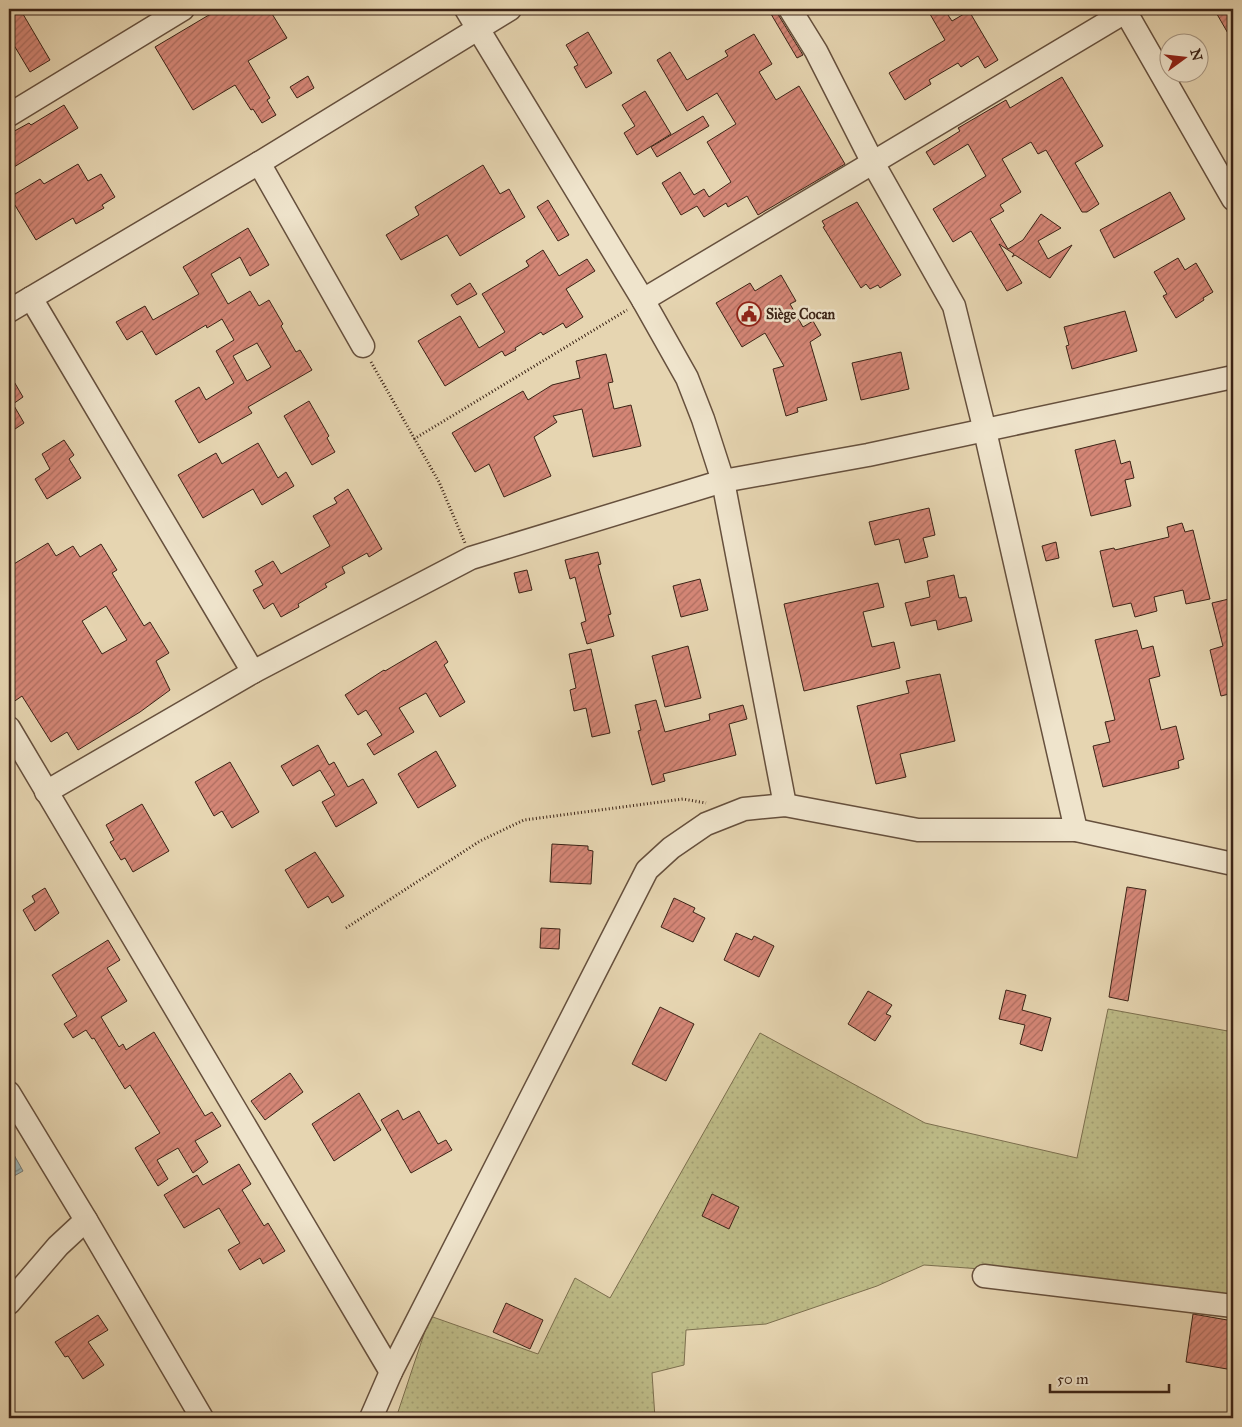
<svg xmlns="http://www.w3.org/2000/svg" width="1242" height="1427" viewBox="0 0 1242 1427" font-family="'IM FELL Great Primer',serif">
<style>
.grass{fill:url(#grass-dots);stroke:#7c6f4e}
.water{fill:url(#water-waves);stroke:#757b77}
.building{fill:url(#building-hatch);stroke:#3b2316;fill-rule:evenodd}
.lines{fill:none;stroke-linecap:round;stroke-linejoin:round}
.minor-casing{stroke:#66503d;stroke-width:25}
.path{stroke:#3b2316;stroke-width:3;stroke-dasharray:1 2.5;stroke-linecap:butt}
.minor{stroke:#efe4cc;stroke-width:22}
.labels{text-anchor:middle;stroke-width:5;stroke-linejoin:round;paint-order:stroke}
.poi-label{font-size:14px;font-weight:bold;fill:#3b2316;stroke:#efe4cc;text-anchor:start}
</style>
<defs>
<pattern id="grass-dots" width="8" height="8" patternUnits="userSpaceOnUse" patternTransform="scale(1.25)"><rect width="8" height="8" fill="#bdbb87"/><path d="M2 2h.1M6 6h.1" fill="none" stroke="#a3a074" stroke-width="1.8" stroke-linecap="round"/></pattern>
<pattern id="water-waves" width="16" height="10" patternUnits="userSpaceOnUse" patternTransform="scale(1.25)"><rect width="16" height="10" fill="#9cb6b8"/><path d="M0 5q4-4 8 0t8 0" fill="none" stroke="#809495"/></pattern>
<pattern id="building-hatch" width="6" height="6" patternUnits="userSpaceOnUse" patternTransform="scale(1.25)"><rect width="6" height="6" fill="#d48676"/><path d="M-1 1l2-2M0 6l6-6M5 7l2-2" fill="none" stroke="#ad6d60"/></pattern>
</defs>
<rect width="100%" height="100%" fill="#e6d5b1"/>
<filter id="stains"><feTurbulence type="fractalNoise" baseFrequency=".004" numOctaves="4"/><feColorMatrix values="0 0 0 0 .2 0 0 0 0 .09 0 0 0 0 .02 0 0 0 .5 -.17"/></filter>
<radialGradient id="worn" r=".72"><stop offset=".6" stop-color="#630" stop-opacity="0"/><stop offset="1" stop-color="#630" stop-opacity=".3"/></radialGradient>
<!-- grass -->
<polygon class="grass" points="1108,1009 1233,1032 1233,1296 1039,1273 924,1265 877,1286 766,1324 686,1330 684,1365 652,1373 655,1418 396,1418 430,1316 538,1354 575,1278 610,1298 760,1033 925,1123 1077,1158"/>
<!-- water -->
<polygon class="water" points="9,1146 23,1171 14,1176 9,1168"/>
<!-- building -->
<g class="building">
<polygon points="9,9 20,9 50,60 30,72 9,37"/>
<polygon points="219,9 269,9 287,38 248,61 270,98 267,100 276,115 262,123 253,109 251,110 235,85 193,110 155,47"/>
<polygon points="768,9 777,9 779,16 803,55 797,58"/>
<polygon points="927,9 944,9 952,21 969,11 998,60 985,68 978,56 961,67 958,63 929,80 931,84 905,100 889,73 945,40"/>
<polygon points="1214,9 1233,9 1233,42"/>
<polygon points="588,32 612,73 586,88 574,67 578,65 566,45"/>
<polygon points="754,34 772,64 759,72 776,100 799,86 845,164 758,215 747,196 728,207 726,203 704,217 697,206 681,215 662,183 680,172 694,195 704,189 709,197 731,182 707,142 736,124 717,93 687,111 657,60 670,52 687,80 728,56 725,51"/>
<polygon points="308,76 314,88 297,98 290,87"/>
<polygon points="1062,77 1103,146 1075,163 1099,204 1087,212 1082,212 1046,150 1038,154 1031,142 1002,159 1021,192 1000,205 1004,211 990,219 1008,249 1023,240 1041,214 1061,228 1038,241 1048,259 1072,245 1050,278 1015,255 1012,257 1014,254 999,244 1022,283 1007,291 971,231 953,242 933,209 986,176 968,144 934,165 926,152 960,131 958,128 1006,100 1010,108"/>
<polygon points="645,91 671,134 637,155 624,133 635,126 622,105"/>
<polygon points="64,105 78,128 9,170 9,134 29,123 31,125"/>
<polygon points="703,116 709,126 657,157 651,147"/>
<polygon points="78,164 88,181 101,174 115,197 102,205 104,208 76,224 73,218 36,240 10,197 40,179 44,184"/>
<polygon points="483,165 500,194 509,189 525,217 460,256 447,235 401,260 386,235 419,215 415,207"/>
<polygon points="1170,192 1185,219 1114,258 1100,230"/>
<polygon points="548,200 569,235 558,241 537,207"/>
<polygon points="857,202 901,275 880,288 878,285 870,289 866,284 861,288 823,227 825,226 822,221"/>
<path d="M 248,228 L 269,265 L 250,276 L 240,257 L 211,274 L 228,304 L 250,291 L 259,306 L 269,300 L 283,324 L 281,326 L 296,352 L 300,350 L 312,370 L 248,407 L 252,413 L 199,443 L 175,401 L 199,387 L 206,400 L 234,383 L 216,351 L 234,340 L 222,319 L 207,328 L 206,325 L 156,355 L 142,331 L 127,340 L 116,322 L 145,306 L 153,320 L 199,294 L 183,267 ZM 257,343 L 271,367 L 247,381 L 233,356 Z"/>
<polygon points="543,250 559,276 587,259 595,271 566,289 583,317 566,328 563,323 543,335 541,332 515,348 516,350 505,356 502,351 445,386 418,341 460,316 479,348 505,332 482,294 529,266 526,261"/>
<polygon points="1178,258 1185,270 1196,263 1213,292 1203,298 1204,300 1176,318 1163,296 1167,294 1154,272"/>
<polygon points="781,275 796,301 790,304 803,327 813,321 821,335 810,342 827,400 797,408 798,412 786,416 773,369 784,366 765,333 742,347 716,303 750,283 755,291"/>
<polygon points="470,283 477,294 457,305 451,295"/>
<polygon points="1125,311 1137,351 1072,369 1066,346 1069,345 1064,327"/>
<polygon points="901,352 909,389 861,400 852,363"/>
<polygon points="606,354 613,382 608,383 614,409 631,405 641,446 593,457 582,409 553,416 557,422 534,437 551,476 504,497 489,464 475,472 452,433 523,391 528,400 552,385 580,378 576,361"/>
<polygon points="9,373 23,397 13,404 24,423 9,433"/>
<polygon points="309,401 329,436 327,438 335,452 312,465 284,416"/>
<polygon points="64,440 74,455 69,459 81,478 47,499 35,479 50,469 42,454"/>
<polygon points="1115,440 1121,464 1130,461 1134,478 1125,480 1131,506 1091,516 1075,450"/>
<polygon points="258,443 278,478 286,472 294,486 262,505 253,489 203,518 178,475 216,453 222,464"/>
<polygon points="348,489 382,549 369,557 367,553 342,567 345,573 325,584 327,587 298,604 299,607 281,617 273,603 264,609 253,590 263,585 255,571 273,561 281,574 330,546 313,516 337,503 334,498"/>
<polygon points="929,508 935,535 923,538 928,557 905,563 899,539 875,545 869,522"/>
<polygon points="1182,523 1185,532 1193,530 1210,599 1186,604 1183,590 1154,597 1157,611 1135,617 1131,603 1113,607 1100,551 1114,548 1115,550 1169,537 1167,527"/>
<polygon points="1056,542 1059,558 1046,561 1042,546"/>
<path d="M 48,543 L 56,556 L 73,546 L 80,557 L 101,544 L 117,570 L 112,573 L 118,583 L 144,626 L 150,622 L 169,653 L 156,661 L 170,690 L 140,712 L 78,750 L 67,732 L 51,742 L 22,696 L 9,705 L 9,567 ZM 106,606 L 127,640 L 102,654 L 82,621 Z"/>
<polygon points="598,552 601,564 598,565 611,614 608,615 614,636 587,644 581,623 586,621 575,577 570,579 565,560"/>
<polygon points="527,570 532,590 519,593 514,573"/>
<polygon points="954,575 959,598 966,597 972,621 938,630 936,620 911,626 905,603 930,597 927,581"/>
<polygon points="700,579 708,610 681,617 673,586"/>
<polygon points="878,583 884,607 863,612 872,647 894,642 900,668 804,691 784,604"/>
<polygon points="1233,598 1233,693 1221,696 1210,650 1223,646 1212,603"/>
<polygon points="1137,630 1142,649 1153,646 1156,659 1160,676 1149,679 1161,730 1176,726 1184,759 1178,761 1179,768 1103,787 1093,746 1110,742 1105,722 1115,720 1095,640"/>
<polygon points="436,641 448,662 444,665 465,702 440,717 426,693 399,708 414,732 374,755 367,744 382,735 366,710 358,715 345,695 384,670 385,671"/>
<polygon points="688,646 701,698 665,707 652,656"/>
<polygon points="591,649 610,733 592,737 586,708 574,711 570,690 576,688 569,654"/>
<polygon points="940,674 955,741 900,754 906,777 876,784 857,706 909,693 906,681"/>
<polygon points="656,700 665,732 710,720 709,714 743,705 747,719 729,724 736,755 663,774 665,781 652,785 638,731 641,730 635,705"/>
<polygon points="318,745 329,765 334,762 348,787 363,779 377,803 336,827 322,802 335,795 320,770 293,786 281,766"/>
<polygon points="436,751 456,786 418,808 398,774"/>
<polygon points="230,762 259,812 232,828 222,811 214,816 195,782"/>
<polygon points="142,804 169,851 133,872 125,858 121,860 110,842 114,840 106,825"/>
<polygon points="552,844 588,846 588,850 593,851 591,884 550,882"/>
<polygon points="315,852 344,896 332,903 328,896 308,908 285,870"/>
<polygon points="1127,887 1146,890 1128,1001 1109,997"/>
<polygon points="45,888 59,913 35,931 23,910 35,902 32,896"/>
<polygon points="674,898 695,908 693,912 705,918 693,942 661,927"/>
<polygon points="541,928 560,929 559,949 540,948"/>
<polygon points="736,933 752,940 754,936 774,946 759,977 724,960"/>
<polygon points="108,940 120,960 107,968 127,1001 101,1017 119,1047 123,1044 126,1050 154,1032 205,1116 212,1112 221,1126 195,1141 208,1162 193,1173 178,1148 157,1160 168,1179 158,1186 135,1148 160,1133 130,1085 125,1089 94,1038 92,1039 86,1030 73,1038 64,1024 77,1016 52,975"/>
<polygon points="1006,990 1026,995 1022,1010 1051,1018 1042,1051 1020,1044 1025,1025 999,1019"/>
<polygon points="868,991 892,1005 886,1014 891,1016 875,1041 848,1024"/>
<polygon points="660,1007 694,1024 666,1081 632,1064"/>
<polygon points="290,1073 303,1092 265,1120 251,1101"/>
<polygon points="359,1093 381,1130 334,1161 312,1124"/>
<polygon points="398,1110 403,1120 419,1111 438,1144 446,1140 452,1150 411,1173 381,1120"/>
<polygon points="239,1164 251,1184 242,1190 264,1226 268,1223 285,1251 263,1264 260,1258 240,1270 228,1250 240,1243 219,1208 184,1228 164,1195 197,1175 203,1185"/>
<polygon points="712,1194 739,1207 729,1229 702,1216"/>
<polygon points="506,1303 543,1320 530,1349 493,1332"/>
<polygon points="1193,1314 1233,1321 1233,1370 1186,1362"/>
<polygon points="98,1315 108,1330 88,1342 104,1365 83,1379 68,1356 65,1357 55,1342"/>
</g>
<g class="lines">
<!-- minor casing -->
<g class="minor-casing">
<g id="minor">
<polyline points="466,9 643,300 687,378 703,419 723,481 785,805"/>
<polyline points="790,9 816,51 873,163 954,306 985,431 1076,830"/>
<polyline points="1124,9 1233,199"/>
<polyline points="9,115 183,9"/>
<polyline points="259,163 363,346"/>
<polyline points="31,298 253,672"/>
<polyline points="643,300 1130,9"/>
<polyline points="9,311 259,163 510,9"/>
<polyline points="9,728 391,1372"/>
<polyline points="46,792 253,672 471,558 723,481 868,455 1233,377"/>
<polyline points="9,1093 86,1220 202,1418"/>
<polyline points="984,1276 1233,1306"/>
<polyline points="9,1303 58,1246 86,1220"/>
<polyline points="371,1418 391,1372 647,870 671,848 706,824 744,809 785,805 918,830 1076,830 1233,864"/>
</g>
</g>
<!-- path -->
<g class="path">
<polyline points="371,362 439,482 465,543"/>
<polyline points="414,439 627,310"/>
<polyline points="346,928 480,841 524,820 683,799 706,803"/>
</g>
<!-- minor -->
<use href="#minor" class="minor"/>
</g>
<!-- icons -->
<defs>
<g id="civic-ring" transform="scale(1.25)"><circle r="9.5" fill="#efe4cc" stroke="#8f2418" stroke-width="1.5"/><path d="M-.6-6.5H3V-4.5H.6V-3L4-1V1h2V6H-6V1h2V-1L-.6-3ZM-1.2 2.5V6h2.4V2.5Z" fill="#8f2418"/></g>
</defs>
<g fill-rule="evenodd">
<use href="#civic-ring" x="749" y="314"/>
</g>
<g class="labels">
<!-- poi labels -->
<g class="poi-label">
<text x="766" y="319">Siège Cocan</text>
</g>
</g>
<!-- margin -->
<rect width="1242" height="1427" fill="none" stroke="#e6d5b1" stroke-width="30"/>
<rect x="10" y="10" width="1222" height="1407" fill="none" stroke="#3b2316" stroke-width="2.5"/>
<rect x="15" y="15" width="1212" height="1397" fill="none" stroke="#3b2316"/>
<!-- north arrow -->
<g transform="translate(1184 58) rotate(75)"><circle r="24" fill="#efe4cc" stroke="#a79783"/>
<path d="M0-4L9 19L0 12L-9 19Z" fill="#8f2418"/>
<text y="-8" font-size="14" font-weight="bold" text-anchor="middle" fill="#3b2316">N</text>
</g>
<!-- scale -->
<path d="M1050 1384v8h119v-8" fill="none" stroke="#3b2316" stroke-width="2.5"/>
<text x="1057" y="1384" font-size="15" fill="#3b2316" stroke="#efe4cc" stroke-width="4" paint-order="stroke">50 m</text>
<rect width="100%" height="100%" filter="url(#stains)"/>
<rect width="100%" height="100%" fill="url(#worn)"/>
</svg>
